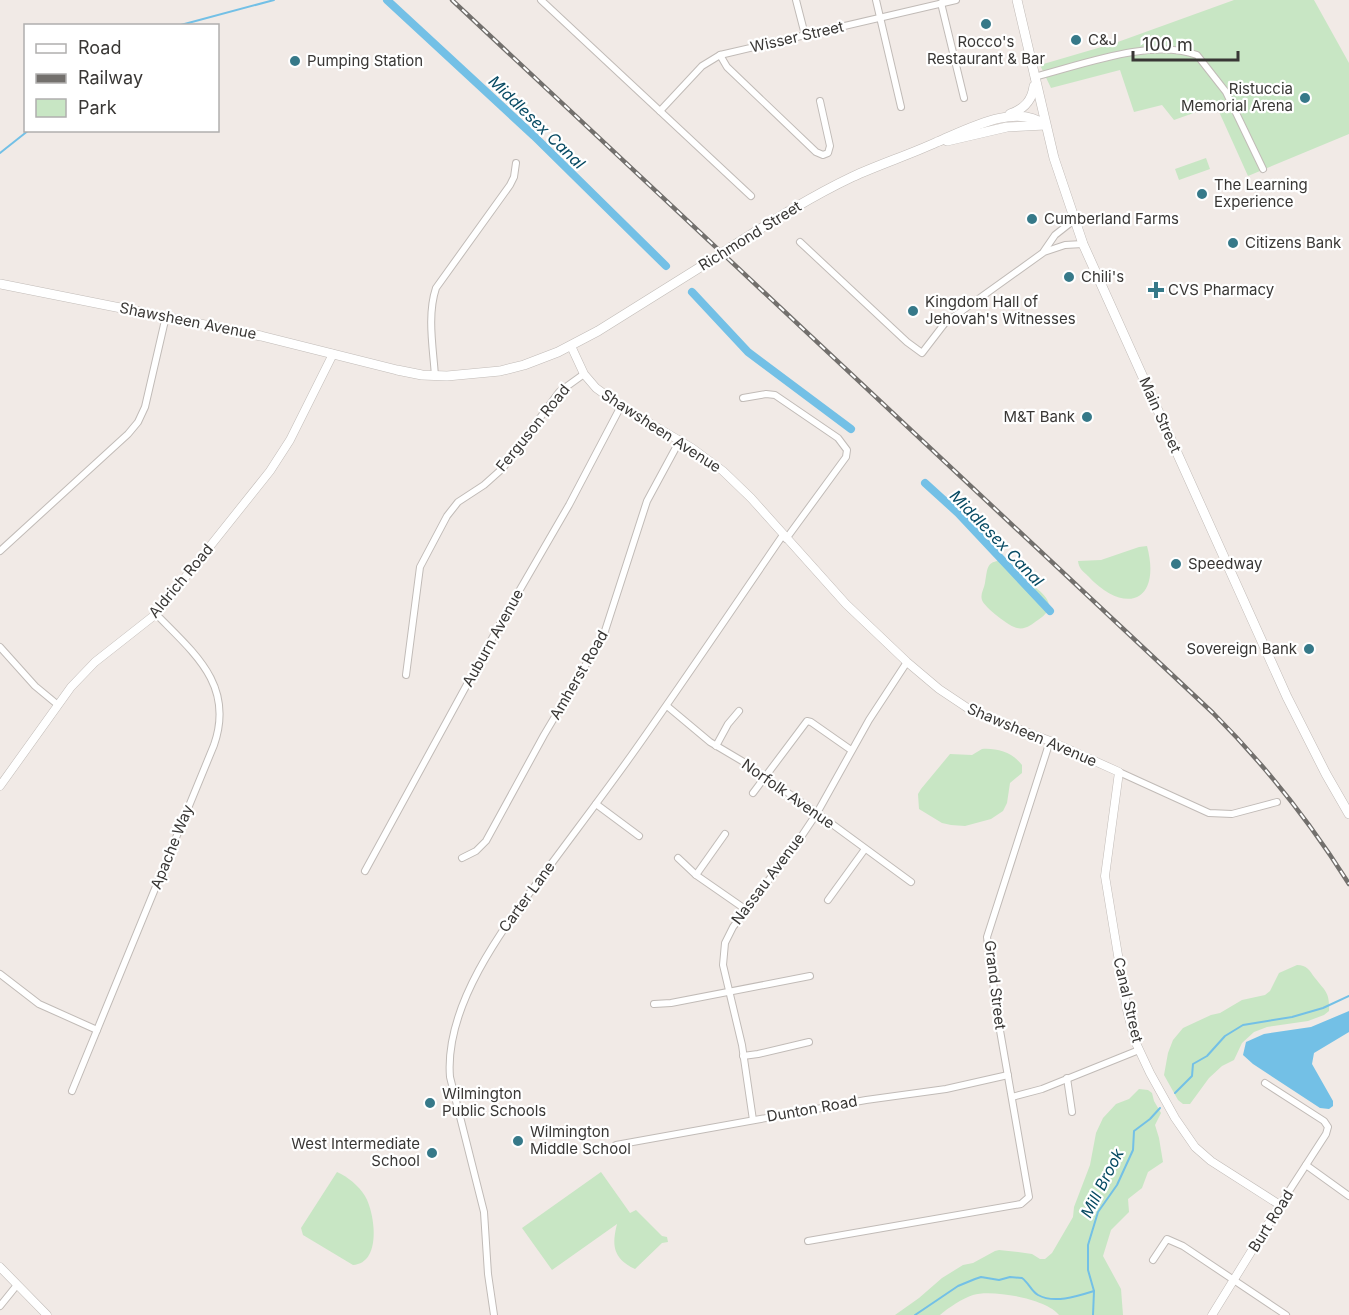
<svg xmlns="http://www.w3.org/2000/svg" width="1349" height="1315" viewBox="0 0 1349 1315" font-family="Inter,sans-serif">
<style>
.green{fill:#c8e6c4}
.water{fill:#73c0e6}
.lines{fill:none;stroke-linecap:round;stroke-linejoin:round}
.stream{stroke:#73c0e6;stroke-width:2}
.canal{stroke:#73c0e6;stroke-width:8}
.minor-casing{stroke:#c1bbb7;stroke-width:8}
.tertiary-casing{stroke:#c1bbb7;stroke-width:9}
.secondary-casing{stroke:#c1bbb7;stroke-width:10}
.minor{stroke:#fff;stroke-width:6}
.tertiary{stroke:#fff;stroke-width:8}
.secondary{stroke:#fff;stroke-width:9}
.rail-casing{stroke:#73706d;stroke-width:4.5}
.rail{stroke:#fff;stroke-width:2;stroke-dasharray:7;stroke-linecap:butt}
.secondary-bridge-casing{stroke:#c1bbb7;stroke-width:10;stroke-linecap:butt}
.secondary-bridge{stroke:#fff;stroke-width:9}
.poi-dot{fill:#367989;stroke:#fff;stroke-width:2}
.labels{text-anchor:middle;stroke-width:4.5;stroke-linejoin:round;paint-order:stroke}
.street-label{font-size:15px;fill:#393735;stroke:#fff}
.poi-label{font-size:15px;fill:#393735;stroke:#fff;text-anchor:start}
.water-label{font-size:16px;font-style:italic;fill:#074a63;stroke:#fff}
</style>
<rect width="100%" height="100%" fill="#f1eae6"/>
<!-- green -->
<g class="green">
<polygon points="1234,0 1314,0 1349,63 1349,134 1248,176 1216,105 1174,120 1162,105 1134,112 1120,70 1051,88 1040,65 1115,43"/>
<polygon points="1206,158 1210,169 1179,180 1175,169"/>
<path d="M 1147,546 C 1162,602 1125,616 1088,576 C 1083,571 1079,569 1078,561 L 1101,560 L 1139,547 Z"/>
<path d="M 1006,560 C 1012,564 1016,571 1021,576 C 1033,588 1066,602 1038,620 C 1032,624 1026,630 1017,628 C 1010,627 984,607 982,600 C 980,594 984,589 985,583 C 988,566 986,561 1006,560 Z"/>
<path d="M 982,749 C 997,748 1012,752 1022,765 L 1022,773 L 1010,783 L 1007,803 L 1003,811 L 991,819 L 965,826 L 951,825 L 942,823 L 919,809 L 918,794 L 921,789 L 950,754 L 972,755 Z"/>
<path d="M 1297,965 C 1307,965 1309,970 1315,978 C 1325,991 1330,992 1329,1011 L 1324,1015 L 1308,1021 L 1267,1027 L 1254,1032 L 1242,1043 L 1234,1060 L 1222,1066 L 1209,1078 L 1190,1104 L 1183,1104 L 1178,1100 L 1164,1075 L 1168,1053 L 1173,1040 L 1183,1028 L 1211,1015 L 1220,1013 L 1242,1000 L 1265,995 L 1270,991 L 1279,973 Z"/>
<path d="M 1139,1089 L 1148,1090 L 1152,1093 L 1154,1101 L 1161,1113 L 1155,1125 L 1159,1138 L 1163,1162 L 1148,1172 L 1142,1188 L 1128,1199 L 1129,1212 L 1111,1230 L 1103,1256 L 1121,1289 L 1123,1315 L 1059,1315 C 1047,1299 992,1289 973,1295 C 963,1298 948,1308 940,1315 L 895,1315 L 919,1298 L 942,1278 L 963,1265 L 973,1263 L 995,1251 L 999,1250 L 1018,1252 L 1032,1254 L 1040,1259 L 1045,1259 L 1052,1253 L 1073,1217 L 1074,1207 L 1090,1165 L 1096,1133 L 1103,1118 L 1116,1104 L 1129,1099 Z"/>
<path d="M 337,1172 C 348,1177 358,1185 365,1196 C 375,1213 382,1263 353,1265 L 303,1235 L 301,1228 Z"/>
<path d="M 601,1172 L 630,1213 L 636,1210 L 662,1236 L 667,1237 L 668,1242 L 662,1243 L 635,1269 C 612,1258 612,1244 617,1224 L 552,1270 L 522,1228 Z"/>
</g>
<!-- water -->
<polygon class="water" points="1349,1011 1349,1032 1314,1053 1312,1064 1333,1101 1333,1106 1329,1109 1320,1108 1253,1064 1243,1055 1246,1042 1264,1034 1311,1027"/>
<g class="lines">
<!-- stream -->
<g class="stream">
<polyline points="177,26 274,0"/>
<polyline points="0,153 29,130"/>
<polyline points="1175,1093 1192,1076 1193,1064 1207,1056 1225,1036 1243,1025 1292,1017 1323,1008 1349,996"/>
<path d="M 915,1315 L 958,1286 L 975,1279 L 981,1277 L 999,1280 L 1010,1277 L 1022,1278 C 1029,1283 1031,1291 1038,1295 C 1054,1304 1078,1296 1094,1291"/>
<polyline points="1093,1315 1094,1291 1088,1270 1088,1245 1098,1212 1117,1185 1133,1150 1134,1131 1150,1119 1160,1108"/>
</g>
<!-- canal -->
<g class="canal">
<polyline points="387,0 534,136 666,266"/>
<polyline points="692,292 748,352 851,429"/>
<polyline points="925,483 958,513 1050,611"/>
</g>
<!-- minor casing -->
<g class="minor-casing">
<g id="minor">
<polyline points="541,0 751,196"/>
<polyline points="796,0 805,35"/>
<polyline points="876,0 901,107"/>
<polyline points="941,3 964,98"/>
<polyline points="720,55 727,67 816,152 823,155 828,153 830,146 820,101"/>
<path d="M 1034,77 C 1082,65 1150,38 1197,55 L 1226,92 L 1263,169"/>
<polyline points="660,111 702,66 720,55 956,0"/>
<polyline points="800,242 907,342 922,353 945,323 1044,252 1065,245 1083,244"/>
<polyline points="1044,251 1055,235 1074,220"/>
<path d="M 435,376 C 433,347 427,315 436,288 L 510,185 L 514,177 L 516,163"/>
<polyline points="743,398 766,394 775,395 838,438 847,450 846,457 786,539"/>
<polyline points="0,551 128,434 138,422 145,407 166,316"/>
<polyline points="0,647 35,686 58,705"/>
<polyline points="406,675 420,567 447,516 458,502 484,485 503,468 559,392 584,374"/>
<polyline points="667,706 710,742 742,761 817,813 911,882"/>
<polyline points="716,746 728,724 739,711"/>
<polyline points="1119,772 1209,813 1232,814 1277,802"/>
<polyline points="753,793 807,721 811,722 851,750"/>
<polyline points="596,804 639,836"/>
<polyline points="462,858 476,851 486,841 544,735 604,634 647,501 680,440"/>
<polyline points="678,858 696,875 745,909"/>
<polyline points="365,871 500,624 569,505 621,406"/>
<polyline points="696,875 725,834"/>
<polyline points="828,900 865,849"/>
<polyline points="0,974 39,1004 97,1030"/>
<polyline points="654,1004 671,1003 810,976"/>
<polyline points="743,1056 758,1054 809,1042"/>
<polyline points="1067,1078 1072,1112"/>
<polyline points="1265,1083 1324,1121 1328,1127 1326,1134 1280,1205"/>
<path d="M 72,1091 L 214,745 C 235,685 194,653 156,614"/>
<polyline points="1012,1097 1042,1089 1139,1050"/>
<polyline points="753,1120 742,1045 723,965 725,943 733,927 797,843 817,813 869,720 907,662"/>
<polyline points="616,1145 866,1100 946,1089 1008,1075"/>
<polyline points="1306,1165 1349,1196"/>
<polyline points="808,1241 1021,1204 1029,1197 998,1019 987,937 1050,741"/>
<polyline points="1153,1260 1167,1239 1183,1246 1286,1315"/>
<polyline points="0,1306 17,1285"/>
<path d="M 494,1315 L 488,1274 L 484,1212 L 450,1077 C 444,1003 507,923 549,867 C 577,829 606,791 633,753 C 684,681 733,608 783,535"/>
</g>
</g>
<!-- tertiary casing -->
<g class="tertiary-casing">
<g id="tertiary">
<polyline points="571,346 584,374 596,388 621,406 692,448 723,471 751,498 846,604 907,662 939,689 975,713 1050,741 1119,772 1105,876 1127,1010 1135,1041 1150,1073 1175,1118 1195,1147 1211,1161 1280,1205 1212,1315"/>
<polyline points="0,786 71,687 95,662 156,614 270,471 290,440 333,354"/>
<polyline points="0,1267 47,1315"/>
</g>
</g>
<!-- secondary casing -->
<g class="secondary-casing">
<g id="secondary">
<polyline points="1017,0 1054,158 1083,244 1287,697 1326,774 1349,814"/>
<path d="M 1010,114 C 1024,109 1032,101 1034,86"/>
<polyline points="947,141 1007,127 1045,125"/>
<path d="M 736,244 C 774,220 812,196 852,177 C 880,164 909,155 937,142 C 966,130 1016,102 1045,125"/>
<polyline points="0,284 261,336 397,370 422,375 447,376 500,371 524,365 558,352 598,331 710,261"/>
</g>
</g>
<!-- minor -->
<use href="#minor" class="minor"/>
<!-- tertiary -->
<use href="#tertiary" class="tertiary"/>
<!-- secondary -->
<use href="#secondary" class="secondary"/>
<!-- rail casing -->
<g class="rail-casing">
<path id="rail" d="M 452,0 L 1213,713 C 1265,765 1310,822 1349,884"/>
</g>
<!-- rail -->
<use href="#rail" class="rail"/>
<!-- secondary-bridge casing -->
<g class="secondary-bridge-casing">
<polyline id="secondary-bridge" points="710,261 736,244"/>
</g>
<!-- secondary-bridge -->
<use href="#secondary-bridge" class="secondary-bridge"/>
</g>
<!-- markers -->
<g class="poi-dot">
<circle cx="986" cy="24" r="6"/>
<circle cx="1076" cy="40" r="6"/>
<circle cx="295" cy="61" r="6"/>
<circle cx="1305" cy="98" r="6"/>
<circle cx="1202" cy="194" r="6"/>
<circle cx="1032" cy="219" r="6"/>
<circle cx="1233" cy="243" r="6"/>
<circle cx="1069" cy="277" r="6"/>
<path d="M1153 281h6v6h6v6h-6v6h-6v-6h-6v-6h6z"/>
<circle cx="913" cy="311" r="6"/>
<circle cx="1087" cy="417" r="6"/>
<circle cx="1176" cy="564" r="6"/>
<circle cx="1309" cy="649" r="6"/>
<circle cx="430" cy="1103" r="6"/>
<circle cx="518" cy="1141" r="6"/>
<circle cx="432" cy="1153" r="6"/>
</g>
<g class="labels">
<!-- street labels -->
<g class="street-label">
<text transform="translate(797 37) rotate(-13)" y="5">Wisser Street</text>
<text transform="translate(750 236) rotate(-32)" y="5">Richmond Street</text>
<text transform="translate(188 321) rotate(11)" y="5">Shawsheen Avenue</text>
<text transform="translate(1160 415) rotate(66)" y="5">Main Street</text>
<text transform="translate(533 428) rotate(-51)" y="5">Ferguson Road</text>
<text transform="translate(661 431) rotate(33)" y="5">Shawsheen Avenue</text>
<text transform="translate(181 581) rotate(-50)" y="5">Aldrich Road</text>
<text transform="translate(493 638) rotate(-61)" y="5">Auburn Avenue</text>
<text transform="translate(579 675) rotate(-60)" y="5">Amherst Road</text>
<text transform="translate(1032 735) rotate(23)" y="5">Shawsheen Avenue</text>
<text transform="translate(788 794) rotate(35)" y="5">Norfolk Avenue</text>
<text transform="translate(172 847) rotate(-68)" y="5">Apache Way</text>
<text transform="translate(768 879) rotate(-53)" y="5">Nassau Avenue</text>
<text transform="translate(527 897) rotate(-54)" y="5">Carter Lane</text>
<text transform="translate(995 985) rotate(83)" y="5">Grand Street</text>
<text transform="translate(1128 1000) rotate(77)" y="5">Canal Street</text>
<text transform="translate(812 1109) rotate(-10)" y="5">Dunton Road</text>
<text transform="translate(1271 1221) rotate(-58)" y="5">Burt Road</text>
</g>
<!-- poi labels -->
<g class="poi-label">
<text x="1088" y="45">C&amp;J</text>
<text x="986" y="47" text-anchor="middle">Rocco's<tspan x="986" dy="17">Restaurant &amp; Bar</tspan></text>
<text x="307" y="66">Pumping Station</text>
<text x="1293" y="94" text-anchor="end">Ristuccia<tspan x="1293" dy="17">Memorial Arena</tspan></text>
<text x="1214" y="190">The Learning<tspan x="1214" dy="17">Experience</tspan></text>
<text x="1044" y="224">Cumberland Farms</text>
<text x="1245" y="248">Citizens Bank</text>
<text x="1081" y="282">Chili's</text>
<text x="1168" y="295">CVS Pharmacy</text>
<text x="925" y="307">Kingdom Hall of<tspan x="925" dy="17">Jehovah's Witnesses</tspan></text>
<text x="1075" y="422" text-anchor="end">M&amp;T Bank</text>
<text x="1188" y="569">Speedway</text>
<text x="1297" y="654" text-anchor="end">Sovereign Bank</text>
<text x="442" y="1099">Wilmington<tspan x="442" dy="17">Public Schools</tspan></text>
<text x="530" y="1137">Wilmington<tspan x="530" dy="17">Middle School</tspan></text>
<text x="420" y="1149" text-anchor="end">West Intermediate<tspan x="420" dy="17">School</tspan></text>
</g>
<!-- water labels -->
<g class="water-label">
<text transform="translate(537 122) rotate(44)" y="6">Middlesex Canal</text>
<text transform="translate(997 538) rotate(46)" y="6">Middlesex Canal</text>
<text transform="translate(1102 1183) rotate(-63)" y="6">Mill Brook</text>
</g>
</g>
<!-- legend -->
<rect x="24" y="24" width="195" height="108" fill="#ffffff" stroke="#b0afae" stroke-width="1.5"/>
<rect x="36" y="44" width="30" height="9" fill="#ffffff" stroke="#b0afae" stroke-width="1.5"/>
<text x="78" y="54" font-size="18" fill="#393735">Road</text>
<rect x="36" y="74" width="30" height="9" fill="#73706d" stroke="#b0afae" stroke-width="1.5"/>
<text x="78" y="84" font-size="18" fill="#393735">Railway</text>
<rect x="36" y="99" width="30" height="18" fill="#c8e6c4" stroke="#b0afae" stroke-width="1.5"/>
<text x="78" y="114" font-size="18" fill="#393735">Park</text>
<!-- scale -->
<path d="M1133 51v9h105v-9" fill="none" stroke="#393735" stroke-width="3"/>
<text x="1142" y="51" font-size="18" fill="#393735" stroke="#ffffff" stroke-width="4.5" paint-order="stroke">100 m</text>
</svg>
